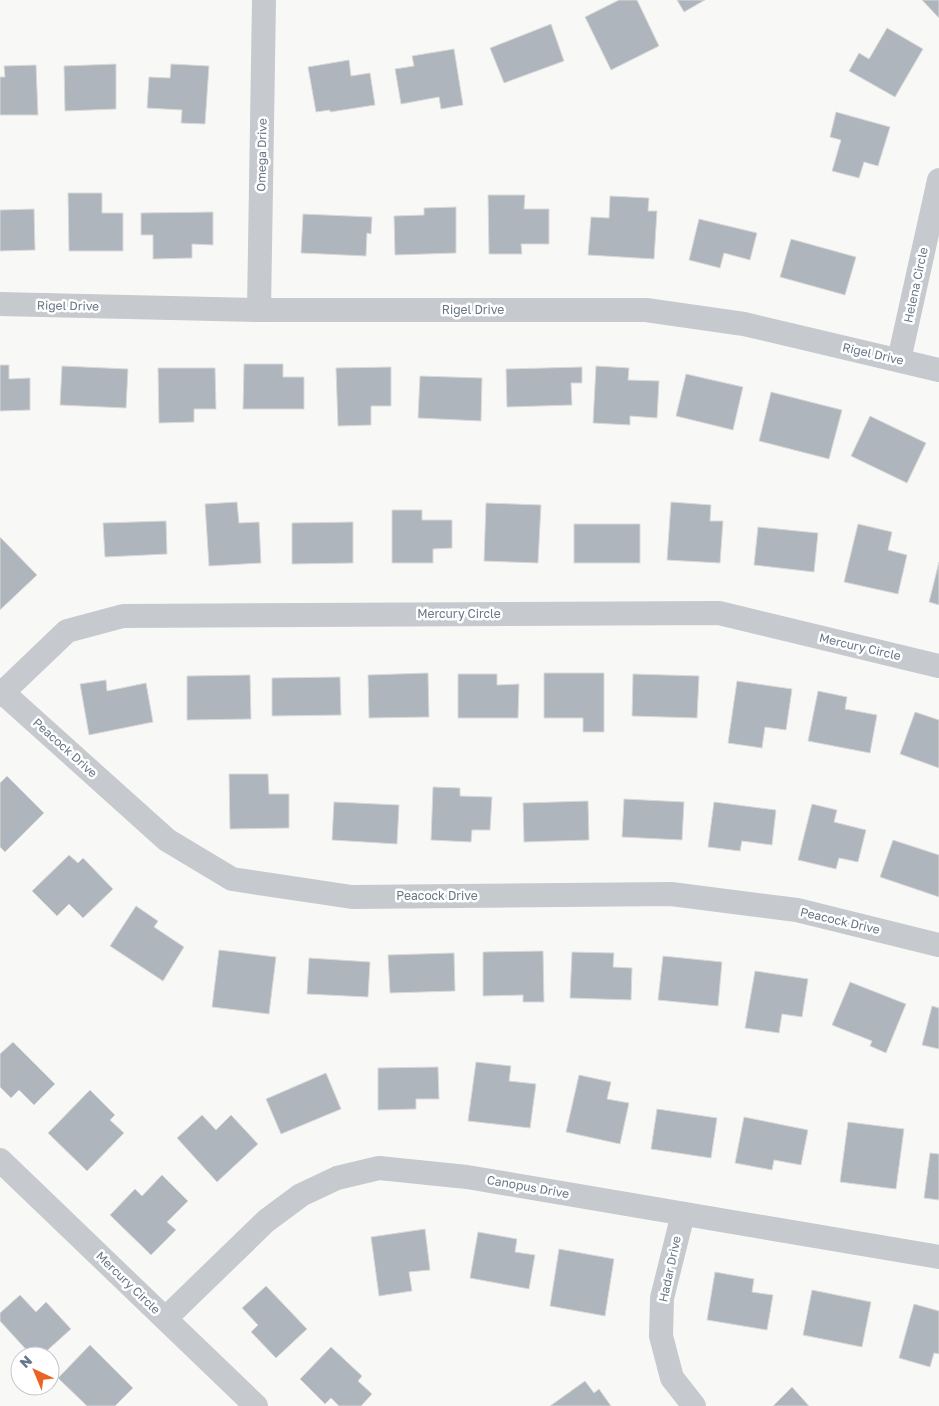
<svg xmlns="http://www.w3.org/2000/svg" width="939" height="1406" viewBox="0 0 939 1406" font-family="'Golos Text',sans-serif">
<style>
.building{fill:#aeb5bc;stroke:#dadad8}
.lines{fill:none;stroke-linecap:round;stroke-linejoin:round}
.minor{stroke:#c6c9cd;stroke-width:24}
.labels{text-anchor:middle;stroke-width:5;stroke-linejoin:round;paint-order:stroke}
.street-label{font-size:12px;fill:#677688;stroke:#fff}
</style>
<rect width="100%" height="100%" fill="#f8f9f6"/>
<!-- building -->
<g class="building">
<polygon points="619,0 637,0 659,46 611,70 585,17"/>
<polygon points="677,0 705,0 684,12"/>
<polygon points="922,0 939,0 939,18"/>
<polygon points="551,24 564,61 504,83 490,48"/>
<polygon points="887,28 923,49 895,97 849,71 859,53 869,59"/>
<polygon points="454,49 463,105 441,109 439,97 401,104 395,69 414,66 412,56"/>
<polygon points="349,60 351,76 370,73 375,105 330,112 330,110 316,112 308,67"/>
<polygon points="116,64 116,109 65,111 64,66"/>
<polygon points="171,64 209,66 205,124 181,123 182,110 147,108 149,77 170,78"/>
<polygon points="36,65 38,115 0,115 0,77 5,77 4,66"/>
<polygon points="836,112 890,127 878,166 864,162 859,178 832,171 841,140 830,137"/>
<polygon points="68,193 102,193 102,213 123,213 123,251 69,251"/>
<polygon points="488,195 525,195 524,209 549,209 549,244 521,244 522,254 489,254"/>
<polygon points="610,196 649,198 648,211 657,211 654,259 588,255 591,217 609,218"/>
<polygon points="456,207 456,253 395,255 394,216 424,215 424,208"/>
<polygon points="34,209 35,250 0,251 0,210"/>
<polygon points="213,212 213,245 192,244 192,258 153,259 153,235 141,235 141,213"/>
<polygon points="303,214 372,217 371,234 367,233 366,256 301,253"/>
<polygon points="699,219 757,233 750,260 724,253 720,268 689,260"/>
<polygon points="791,239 856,257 845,295 780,277"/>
<polygon points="244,364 283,364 283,377 304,377 304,409 243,409"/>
<polygon points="0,365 9,365 9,379 30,378 30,410 0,411"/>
<polygon points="62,366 128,369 126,408 60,405"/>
<polygon points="596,366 629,368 628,380 659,381 657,418 630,416 630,425 593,423"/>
<polygon points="391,367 391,406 371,406 371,425 338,426 336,368"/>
<polygon points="582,367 582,383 571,383 572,405 507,407 506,369"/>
<polygon points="158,368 215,368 216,409 194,409 194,422 159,423"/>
<polygon points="686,374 743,387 733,430 676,416"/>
<polygon points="420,376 482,378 481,421 418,418"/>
<polygon points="771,392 842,410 829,459 759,441"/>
<polygon points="870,416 926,443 907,483 851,456"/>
<polygon points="237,502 239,523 259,522 261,563 209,566 205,504"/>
<polygon points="671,502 711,505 710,521 723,521 720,563 667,560"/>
<polygon points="486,503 541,505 538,563 484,561"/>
<polygon points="392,510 422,510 422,520 452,520 452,548 433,549 433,563 392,563"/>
<polygon points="166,521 167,554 105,557 103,523"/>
<polygon points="353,522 353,563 292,564 292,523"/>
<rect x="574" y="524" width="66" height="39"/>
<polygon points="858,524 892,532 888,550 907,555 898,594 844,582"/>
<polygon points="758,527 818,533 814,572 754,565"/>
<polygon points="0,537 37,575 0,610"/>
<polygon points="939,562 939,605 929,602"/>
<polygon points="428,673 429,717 369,718 368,675"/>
<polygon points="544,673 604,673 604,732 583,732 583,718 544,718"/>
<polygon points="458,674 497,674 497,685 519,684 518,718 458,718"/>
<polygon points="633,674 699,676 697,718 632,716"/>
<polygon points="250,675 251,719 187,720 187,676"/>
<polygon points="340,677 341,715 272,716 272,678"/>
<polygon points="106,680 107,691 146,683 153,722 89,735 80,684"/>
<polygon points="737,681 792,689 786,730 765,727 762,748 728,743"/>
<polygon points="818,691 847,697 845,709 877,715 870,753 808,741"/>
<polygon points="915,712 939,720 939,768 900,754"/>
<polygon points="229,774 268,774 269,794 289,794 289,828 230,829"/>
<polygon points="7,776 44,813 5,852 0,847 0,783"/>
<polygon points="433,787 460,788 460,796 492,797 490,830 472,830 471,842 431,840"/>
<polygon points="624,799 684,802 682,840 622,837"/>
<polygon points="588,801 589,840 524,842 523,803"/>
<polygon points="334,802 399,805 397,844 332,840"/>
<polygon points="714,802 776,810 772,845 742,841 740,851 708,847"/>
<polygon points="812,804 837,810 834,822 866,830 858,862 839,858 836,869 798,860"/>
<polygon points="893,840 939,855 939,897 880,877"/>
<polygon points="69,855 78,863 83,858 113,889 83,918 69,904 57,916 32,891"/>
<polygon points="136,906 158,921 154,927 184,947 163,981 110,946"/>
<polygon points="219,950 276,957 269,1014 212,1007"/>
<polygon points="543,951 544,1002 523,1002 523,995 483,996 483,952"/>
<polygon points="572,952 614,953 613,967 632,968 631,1000 570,998"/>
<polygon points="454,953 455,991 390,993 388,955"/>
<polygon points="663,956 722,962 718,1006 658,1000"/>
<polygon points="309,958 370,962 368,997 307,994"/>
<polygon points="755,971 808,979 802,1017 782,1014 779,1033 745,1028"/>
<polygon points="850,982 906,1004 886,1053 870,1046 872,1041 832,1025"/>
<polygon points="932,1006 939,1008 939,1049 922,1045"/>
<polygon points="13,1042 55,1084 34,1105 19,1090 11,1098 0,1087 0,1054"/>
<polygon points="476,1062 511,1066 509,1081 536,1084 530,1128 468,1121"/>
<polygon points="438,1067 439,1099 416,1099 416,1109 378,1110 378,1068"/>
<polygon points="326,1073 341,1109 281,1134 266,1099"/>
<polygon points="579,1075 611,1082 607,1099 629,1103 620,1144 566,1132"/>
<polygon points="90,1090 115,1115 110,1120 124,1133 87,1171 48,1133"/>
<polygon points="657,1109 717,1118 711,1158 651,1149"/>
<polygon points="202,1115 216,1130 231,1115 258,1144 217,1182 177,1138"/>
<polygon points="744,1117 808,1130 801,1165 774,1160 772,1170 735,1163"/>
<polygon points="848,1122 904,1129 896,1189 840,1182"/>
<polygon points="930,1153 939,1154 939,1200 924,1198"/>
<polygon points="162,1175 188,1201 167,1222 176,1230 151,1255 110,1215 135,1189 142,1196"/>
<polygon points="425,1229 430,1270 409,1272 412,1291 379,1296 371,1237"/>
<polygon points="478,1232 517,1239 515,1252 535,1255 529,1289 470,1278"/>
<polygon points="559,1249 614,1259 605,1316 550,1306"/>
<polygon points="715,1272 754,1279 752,1292 773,1295 767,1330 707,1320"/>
<polygon points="266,1286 307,1329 276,1358 251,1332 258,1325 242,1308"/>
<polygon points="812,1290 871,1302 862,1347 803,1335"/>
<polygon points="20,1295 36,1312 46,1302 71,1329 41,1356 32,1356 0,1321 0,1313"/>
<polygon points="914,1304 939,1311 939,1354 934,1353 930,1367 899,1358"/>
<polygon points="90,1345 133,1388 115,1406 87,1406 58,1378"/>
<polygon points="331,1347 362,1376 358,1381 372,1394 361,1406 339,1406 331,1398 325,1404 300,1379"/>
<polygon points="585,1381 594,1393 599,1389 611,1406 550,1406"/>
<polygon points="792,1387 809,1406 773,1406"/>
</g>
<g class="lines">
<!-- minor -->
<g class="minor">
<polyline points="0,304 259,310 646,310 744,324 939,370"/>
<polyline points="259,310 264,0"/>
<polyline points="899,360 939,180"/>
<polyline points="0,690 167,840 232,879 352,897 671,894 797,910 939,945"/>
<polyline points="0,695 67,631 123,616 719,613 939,666"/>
<polyline points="0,1160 256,1406"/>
<polyline points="683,1214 662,1298 661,1336 672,1378 694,1406"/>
<polyline points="166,1318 266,1221 301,1195 337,1178 379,1168 467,1177 939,1257"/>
</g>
</g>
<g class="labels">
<!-- street labels -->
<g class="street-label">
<text transform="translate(262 155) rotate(-89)" y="4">Omega Drive</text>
<text transform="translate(916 285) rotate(-78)" y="4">Helena Circle</text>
<text transform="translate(68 306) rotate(1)" y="4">Rigel Drive</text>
<text x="473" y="314">Rigel Drive</text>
<text transform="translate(873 354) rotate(13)" y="4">Rigel Drive</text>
<text x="459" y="618">Mercury Circle</text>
<text transform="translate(860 647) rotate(13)" y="4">Mercury Circle</text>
<text transform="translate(65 748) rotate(42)" y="4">Peacock Drive</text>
<text x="437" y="900">Peacock Drive</text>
<text transform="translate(840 921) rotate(13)" y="4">Peacock Drive</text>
<text transform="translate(528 1187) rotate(10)" y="4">Canopus Drive</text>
<text transform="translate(670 1269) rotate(-78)" y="4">Hadar Drive</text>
<text transform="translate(128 1283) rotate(44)" y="4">Mercury Circle</text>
</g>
</g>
<!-- north arrow -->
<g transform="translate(35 1371) rotate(316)"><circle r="24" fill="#ffffff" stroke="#c2c8cf"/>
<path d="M0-4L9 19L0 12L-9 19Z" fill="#ea6525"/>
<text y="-8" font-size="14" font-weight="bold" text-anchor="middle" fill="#677688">N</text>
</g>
</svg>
